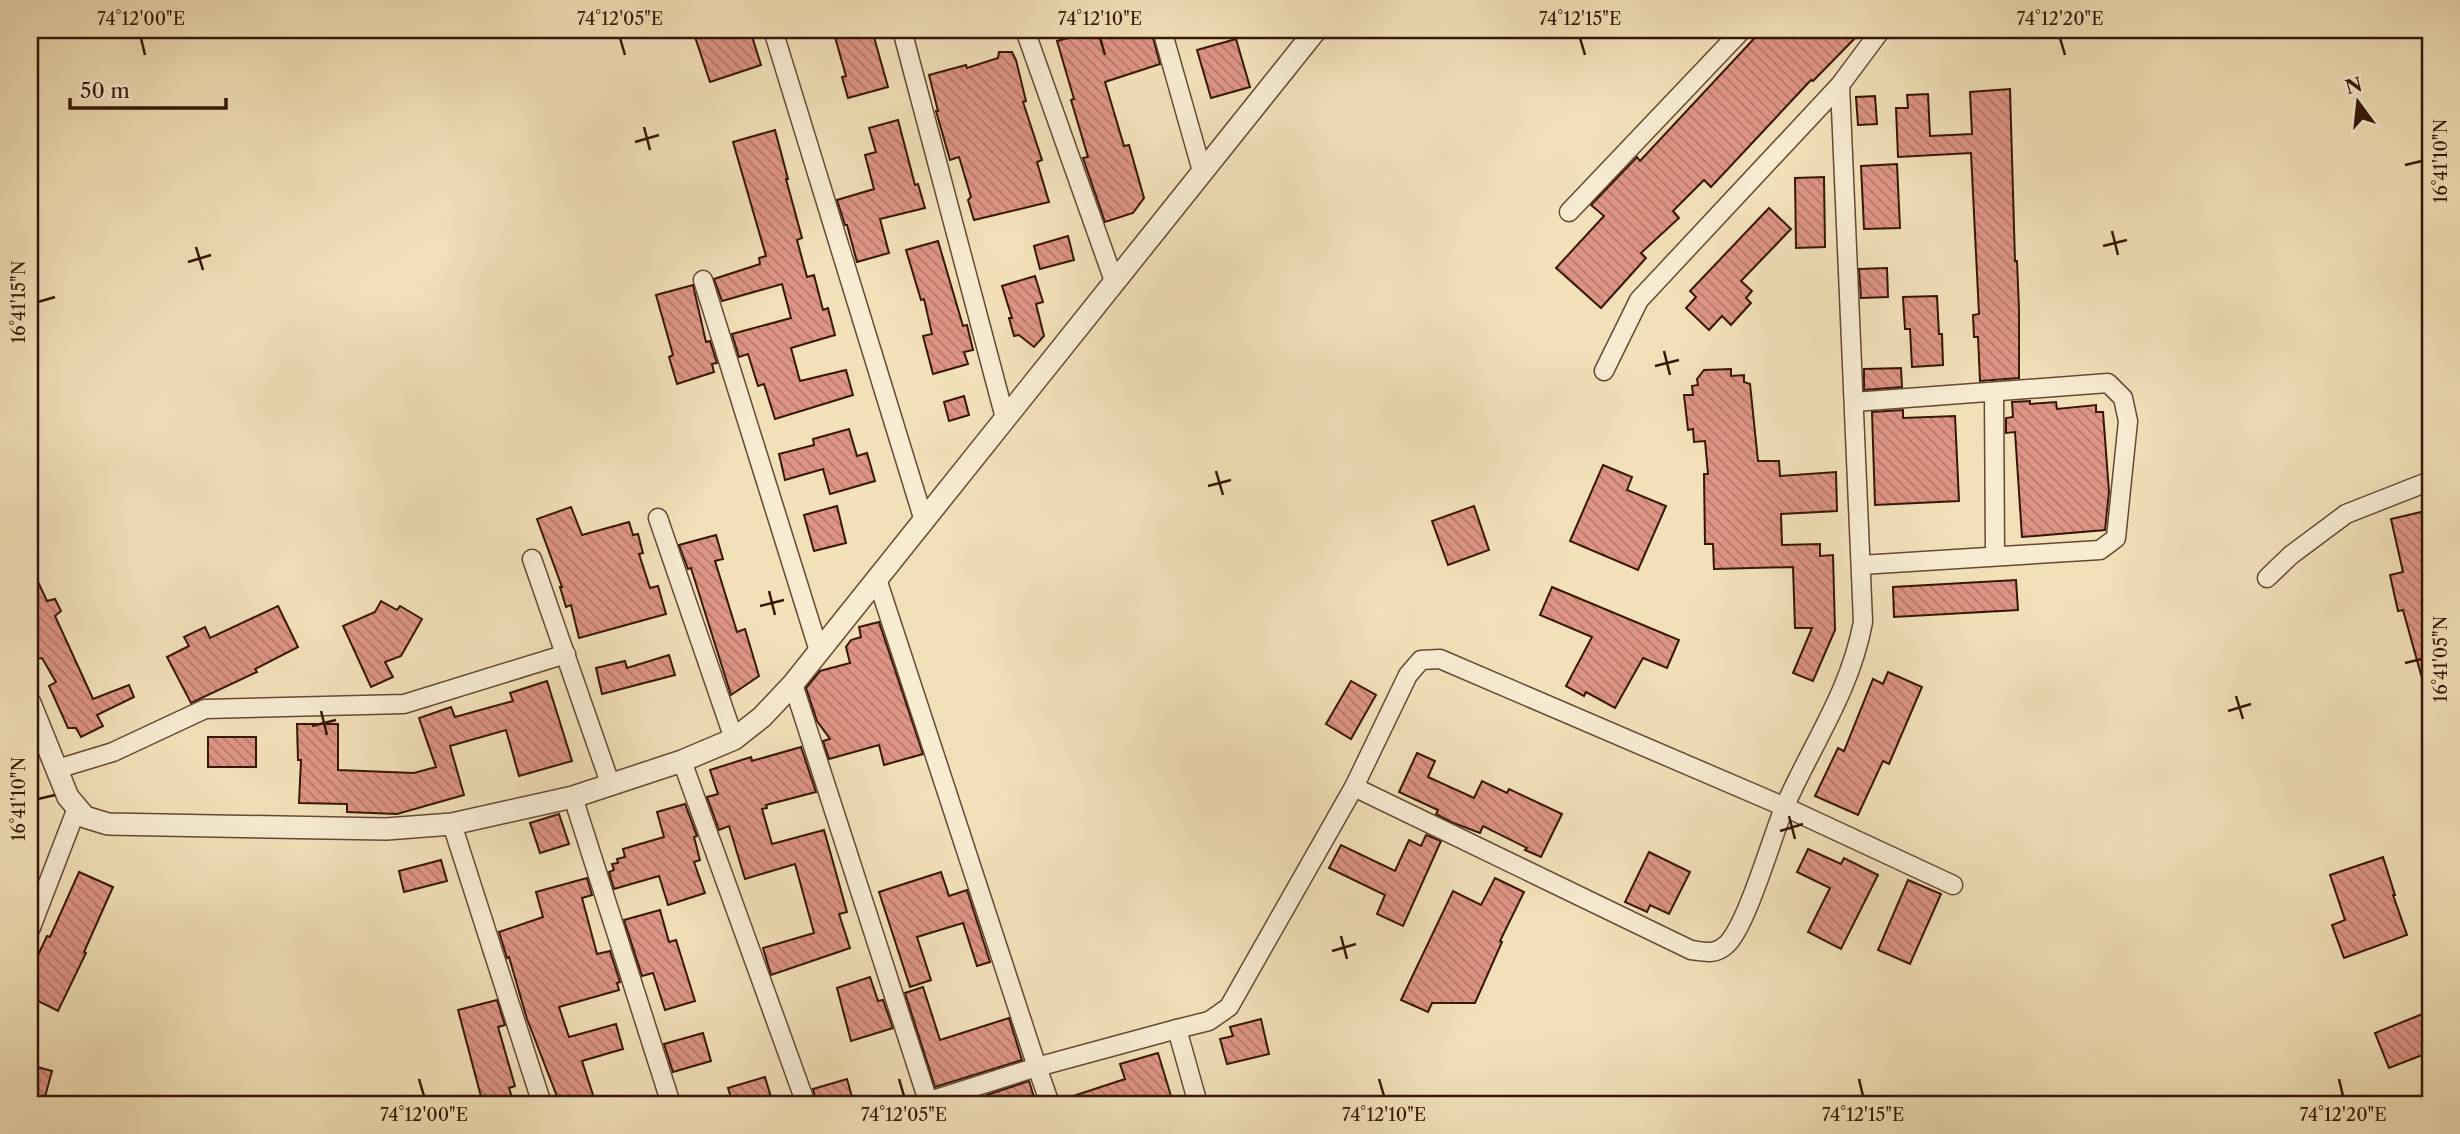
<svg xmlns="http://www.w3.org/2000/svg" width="2460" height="1134" viewBox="0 0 2460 1134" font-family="'Libre Caslon Text',serif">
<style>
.building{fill:url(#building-back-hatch);stroke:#361706;stroke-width:2}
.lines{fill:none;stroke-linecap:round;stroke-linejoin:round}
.minor-casing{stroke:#654933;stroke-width:21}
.tertiary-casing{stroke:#654933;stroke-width:24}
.minor{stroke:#f7ebd2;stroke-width:18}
.tertiary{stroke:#f7ebd2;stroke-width:21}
.ticks{fill:none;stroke:#361706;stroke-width:2.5}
.neatline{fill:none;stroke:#361706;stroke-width:2.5}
.ticks-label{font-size:18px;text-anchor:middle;fill:#361706}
</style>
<defs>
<pattern id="building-back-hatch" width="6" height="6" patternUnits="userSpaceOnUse" patternTransform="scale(1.75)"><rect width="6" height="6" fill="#de9485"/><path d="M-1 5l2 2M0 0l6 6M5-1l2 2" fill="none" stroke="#b5786b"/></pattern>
</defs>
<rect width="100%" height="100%" fill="#f2e0b9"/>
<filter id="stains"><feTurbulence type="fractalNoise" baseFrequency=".00286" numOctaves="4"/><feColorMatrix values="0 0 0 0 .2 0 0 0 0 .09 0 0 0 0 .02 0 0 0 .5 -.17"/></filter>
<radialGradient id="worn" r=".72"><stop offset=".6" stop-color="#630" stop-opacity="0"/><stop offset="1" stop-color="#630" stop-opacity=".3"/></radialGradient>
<!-- building -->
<g class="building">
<polygon points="707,30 750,30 761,65 710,82 694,34"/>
<polygon points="833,30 872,30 888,87 848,98 842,77 846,76"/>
<polygon points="1111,30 1151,30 1160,64 1105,82 1124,146 1129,145 1144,198 1133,213 1105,222 1083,158 1088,157 1071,100 1074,99 1057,41 1090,32 1091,36"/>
<polygon points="1762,30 1863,30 1813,81 1811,80 1711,187 1704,180 1673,211 1679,218 1641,253 1646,258 1601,308 1556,268 1604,216 1591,205 1637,157 1640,161"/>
<polygon points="1236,39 1250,87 1211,98 1197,50"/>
<polygon points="999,52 1012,52 1016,60 1026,101 1023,102 1042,160 1037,162 1049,202 974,220 968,200 971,197 959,157 950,160 936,111 938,111 929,75 966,65 967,68 998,58"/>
<polygon points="2010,89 2015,261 2017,261 2019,309 2019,378 1980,381 1978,337 1974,337 1973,315 1979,314 1971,153 1898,157 1896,108 1908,108 1907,95 1928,94 1930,136 1972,134 1970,92"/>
<polygon points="1875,96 1877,124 1858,125 1856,97"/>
<polygon points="898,120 915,185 918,184 925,208 880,219 889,253 857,262 847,225 845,225 837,200 874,189 865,155 876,152 869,128"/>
<polygon points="775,130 788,179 786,179 802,238 797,240 807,277 814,275 823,310 828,308 835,335 791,348 800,381 846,370 853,395 775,419 764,384 758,386 748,354 739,357 732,334 791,318 782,284 722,301 714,279 760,264 759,258 766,256 733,142"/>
<polygon points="1897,164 1900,228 1864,229 1861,166"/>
<polygon points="1824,177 1825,247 1796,248 1795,178"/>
<polygon points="1769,208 1791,229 1741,281 1752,291 1746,298 1751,303 1731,325 1722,316 1709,330 1686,308 1696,297 1690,291"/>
<polygon points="1068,236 1074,260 1040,269 1034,246"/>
<polygon points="938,241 963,326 967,325 973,350 964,352 968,364 933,374 923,336 932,334 924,299 921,300 906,250"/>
<polygon points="1887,268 1888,297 1861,298 1859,269"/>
<polygon points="1035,276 1043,302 1036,304 1044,336 1034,347 1019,335 1014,336 1009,318 1012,318 1002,286"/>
<polygon points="693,285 706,342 710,341 717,363 712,364 714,372 677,384 669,357 673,355 656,295"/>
<polygon points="1937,296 1939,334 1942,334 1943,365 1912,367 1910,329 1905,329 1903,297"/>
<polygon points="1901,368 1902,387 1864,390 1864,369"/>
<polygon points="1731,369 1731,376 1744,375 1744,382 1750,384 1758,461 1779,461 1780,476 1836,472 1837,511 1781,514 1782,545 1820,544 1820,556 1833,555 1835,630 1813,681 1793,673 1812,628 1795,628 1793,567 1714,569 1713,544 1705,544 1704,474 1708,474 1705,441 1694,442 1693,429 1688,430 1684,395 1693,395 1692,386 1698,385 1697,379 1704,370"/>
<polygon points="964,396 969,415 949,421 944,402"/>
<polygon points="2030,401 2030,404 2056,402 2057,409 2096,405 2096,412 2103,412 2109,492 2105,530 2022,537 2015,432 2006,433 2006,418 2013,417 2012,402"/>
<polygon points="1903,410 1903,418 1955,416 1959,501 1875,505 1872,412"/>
<polygon points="849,429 857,456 867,453 875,481 830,494 823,469 785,480 779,454 814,445 813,439"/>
<polygon points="1603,465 1632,477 1627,490 1666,506 1638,570 1570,541"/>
<polygon points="837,506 846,543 814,551 804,515"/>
<polygon points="1474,506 1489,550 1448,565 1432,521"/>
<polygon points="571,507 582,535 629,522 633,535 638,534 643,553 639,554 650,588 658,586 666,614 579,638 571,605 566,607 560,587 562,587 537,519"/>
<polygon points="2421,512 2430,551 2430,689 2425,689 2403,610 2398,611 2390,575 2403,572 2391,519"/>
<polygon points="716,535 723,559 715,561 737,632 745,629 759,676 731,695 691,568 688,569 679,545"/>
<polygon points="30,565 47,601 55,599 61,611 55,616 93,699 129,685 134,697 97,715 103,726 81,737 76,728 68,728 49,686 56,682 42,658 36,659 30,644"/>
<polygon points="2016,580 2018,610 1894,617 1893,587"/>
<polygon points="1552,587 1679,640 1667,668 1643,658 1615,708 1586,692 1584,696 1566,686 1592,637 1540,615"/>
<polygon points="381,601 397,610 400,606 422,619 401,656 385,662 393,677 371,687 343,626 375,612"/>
<polygon points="278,606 298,647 255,669 257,672 191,703 167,657 189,646 184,637 205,627 210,638"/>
<polygon points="879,622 923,754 884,765 879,745 829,759 823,741 830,739 817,721 806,688 820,671 850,663 846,647 851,640 861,637 859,627"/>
<polygon points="669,655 675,675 602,694 596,668 625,661 627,668"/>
<polygon points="1888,672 1922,687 1889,764 1883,761 1858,815 1815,796 1838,748 1844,751 1873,679 1883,684"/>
<polygon points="547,681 572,761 519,776 506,730 450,746 464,795 397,814 347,812 347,804 299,803 301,760 298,760 297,724 338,724 338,770 414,773 436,767 419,718 451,707 455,717 513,701 510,693"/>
<polygon points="1351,681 1376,695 1351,739 1326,724"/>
<rect x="208" y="737" width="48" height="30"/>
<polygon points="801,747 816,792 766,805 767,808 762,809 772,844 824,830 847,912 839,914 850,948 771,975 763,948 814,933 795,864 745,879 729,826 719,830 707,797 718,794 710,770 751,757 752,761"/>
<polygon points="1417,753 1435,761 1428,777 1474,798 1482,781 1507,793 1509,789 1562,814 1541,857 1525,850 1527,848 1483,826 1480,833 1451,822 1436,814 1438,810 1399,792"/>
<polygon points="685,804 697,836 694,837 700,860 694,862 705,893 668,905 659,876 614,889 609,872 614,870 612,864 618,863 617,859 625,857 623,849 664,837 657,812"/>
<polygon points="559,814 569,844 540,853 530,823"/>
<polygon points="1426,835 1441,841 1403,926 1377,914 1385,895 1329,868 1341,845 1395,871 1409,840 1421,846"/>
<polygon points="1808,849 1841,864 1844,858 1878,875 1841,949 1808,932 1830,888 1797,872"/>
<polygon points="1649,852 1690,872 1669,914 1650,905 1647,912 1625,902"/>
<polygon points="2383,857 2395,895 2393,895 2407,935 2344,958 2332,925 2345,920 2330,875"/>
<polygon points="441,860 447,881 404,892 399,871"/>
<polygon points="79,872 113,887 84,952 86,953 58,1011 30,997 30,972 47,936 50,937"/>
<polygon points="941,872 949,896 967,890 990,962 977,966 963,923 917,937 931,980 910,987 879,892"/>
<polygon points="587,878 592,895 582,898 597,954 610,951 620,982 617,983 619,990 559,1007 569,1037 616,1024 623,1049 582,1061 594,1098 575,1104 560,1104 527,1019 509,957 507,958 499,932 543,917 536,892"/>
<polygon points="1495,878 1524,892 1500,941 1502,942 1475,1003 1432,1003 1428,1012 1401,1000 1453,891 1481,905"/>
<polygon points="1908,880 1941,894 1910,964 1878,950"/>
<polygon points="660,910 669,942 676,940 695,1001 665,1010 653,973 642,976 624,920"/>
<polygon points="870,977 878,1001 883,1000 893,1028 851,1041 837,988"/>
<polygon points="923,987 940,1040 1009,1018 1022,1060 935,1087 905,993"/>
<polygon points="497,1000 505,1025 498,1027 515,1086 509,1088 514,1104 483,1104 458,1010"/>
<polygon points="2430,1011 2430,1052 2389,1068 2375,1033"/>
<polygon points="1261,1019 1269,1054 1227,1064 1220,1039 1233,1036 1230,1027"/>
<polygon points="703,1033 711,1061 673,1072 664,1044"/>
<polygon points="1158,1053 1171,1096 1145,1104 1061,1104 1061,1100 1125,1079 1120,1064"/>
<polygon points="30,1065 52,1071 43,1104 30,1104"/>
<polygon points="765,1077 773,1104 733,1104 728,1088"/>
<polygon points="847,1079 854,1104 817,1104 813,1089"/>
<polygon points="1029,1081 1036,1104 990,1104 987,1095"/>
</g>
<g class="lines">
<!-- minor casing -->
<g class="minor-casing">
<g id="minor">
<polyline points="773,30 924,521"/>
<polyline points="902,30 1005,418"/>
<polyline points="1025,30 1114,281"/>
<polyline points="1162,30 1202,171"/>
<polyline points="1569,212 1742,30"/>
<polyline points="703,280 819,651"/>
<polyline points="1604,371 1639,300 1840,85 1881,30"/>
<polyline points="1994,392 1995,556"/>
<polyline points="1854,402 2108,383 2123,398 2128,421 2116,538 2100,550 1861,565"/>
<polyline points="658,518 734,739"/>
<polyline points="532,559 611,786"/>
<polyline points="2267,578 2291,555 2346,514 2430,481"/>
<polyline points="877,579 1037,1067 920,1104"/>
<polyline points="793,684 929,1104"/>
<polyline points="682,761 806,1104"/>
<polyline points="57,769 113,752 205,709 404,704 566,654"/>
<path d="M 1354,787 L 1691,950 C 1705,952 1715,955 1726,945 C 1746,928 1772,837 1784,808 C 1812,744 1850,692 1863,622 L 1840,85"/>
<polyline points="573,797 671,1104"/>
<polyline points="452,824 542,1104"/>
<polyline points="30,930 77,808"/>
<polyline points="1177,1029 1209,1021 1229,1007 1354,787 1408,675 1421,660 1440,659 1785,807 1953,885"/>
<polyline points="1050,1104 1037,1067 1177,1029 1198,1104"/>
</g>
</g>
<!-- tertiary casing -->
<g class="tertiary-casing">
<polyline id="tertiary" points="30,703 68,797 85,817 108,824 386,829 452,824 573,797 682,761 734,739 762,717 793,684 1316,30"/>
</g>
<!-- minor -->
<use href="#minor" class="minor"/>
<!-- tertiary -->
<use href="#tertiary" class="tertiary"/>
</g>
<!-- ticks -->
<path class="ticks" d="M 141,38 L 145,55M 620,38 L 625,55M 1100,38 L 1105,55M 1580,38 L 1585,55M 2060,38 L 2065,55M 644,127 L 650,150M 635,142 L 659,135M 2405,165 L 2422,161M 2112,231 L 2118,255M 2103,246 L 2127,240M 196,247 L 203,270M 188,262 L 211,255M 38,302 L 55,297M 1664,351 L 1670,375M 1655,366 L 1679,360M 1216,471 L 1223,495M 1208,486 L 1231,480M 769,591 L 775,615M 760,606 L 784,600M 2405,663 L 2422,659M 2236,696 L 2243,719M 321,711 L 327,735M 2228,711 L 2251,704M 312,726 L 336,720M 38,799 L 55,795M 1789,816 L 1795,839M 1780,831 L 1803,824M 1341,936 L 1347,959M 1332,951 L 1356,944M 419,1079 L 424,1096M 899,1079 L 904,1096M 1379,1079 L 1384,1096M 1859,1079 L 1863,1096M 2339,1079 L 2343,1096"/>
<!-- margin -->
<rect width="2460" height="1134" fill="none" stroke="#f2e0b9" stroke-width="77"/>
<!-- north arrow -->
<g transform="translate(2358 102) rotate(345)" stroke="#f7ebd2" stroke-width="5" paint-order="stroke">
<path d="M0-5L12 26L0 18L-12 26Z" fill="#361706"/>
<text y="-10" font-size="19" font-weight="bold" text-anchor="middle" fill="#361706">N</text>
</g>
<!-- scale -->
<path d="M70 98v10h156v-10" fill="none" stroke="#361706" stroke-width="3.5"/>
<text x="80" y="98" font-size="21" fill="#361706" stroke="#f7ebd2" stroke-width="5" paint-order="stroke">50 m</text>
<rect x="38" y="38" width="2384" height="1058" class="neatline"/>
<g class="ticks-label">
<text x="141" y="25">74°12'00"E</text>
<text x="620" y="25">74°12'05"E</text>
<text x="1100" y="25">74°12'10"E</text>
<text x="1580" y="25">74°12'15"E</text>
<text x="2060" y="25">74°12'20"E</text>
<text transform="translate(2441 161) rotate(-90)" y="6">16°41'10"N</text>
<text transform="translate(19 302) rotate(-90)" y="6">16°41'15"N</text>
<text transform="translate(2441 659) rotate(-90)" y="6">16°41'05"N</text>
<text transform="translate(19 799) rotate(-90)" y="6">16°41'10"N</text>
<text x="424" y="1121">74°12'00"E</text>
<text x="904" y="1121">74°12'05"E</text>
<text x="1384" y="1121">74°12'10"E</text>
<text x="1863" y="1121">74°12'15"E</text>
<text x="2343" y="1121">74°12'20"E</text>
</g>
<rect width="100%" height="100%" filter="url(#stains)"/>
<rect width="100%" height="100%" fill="url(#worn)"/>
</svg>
